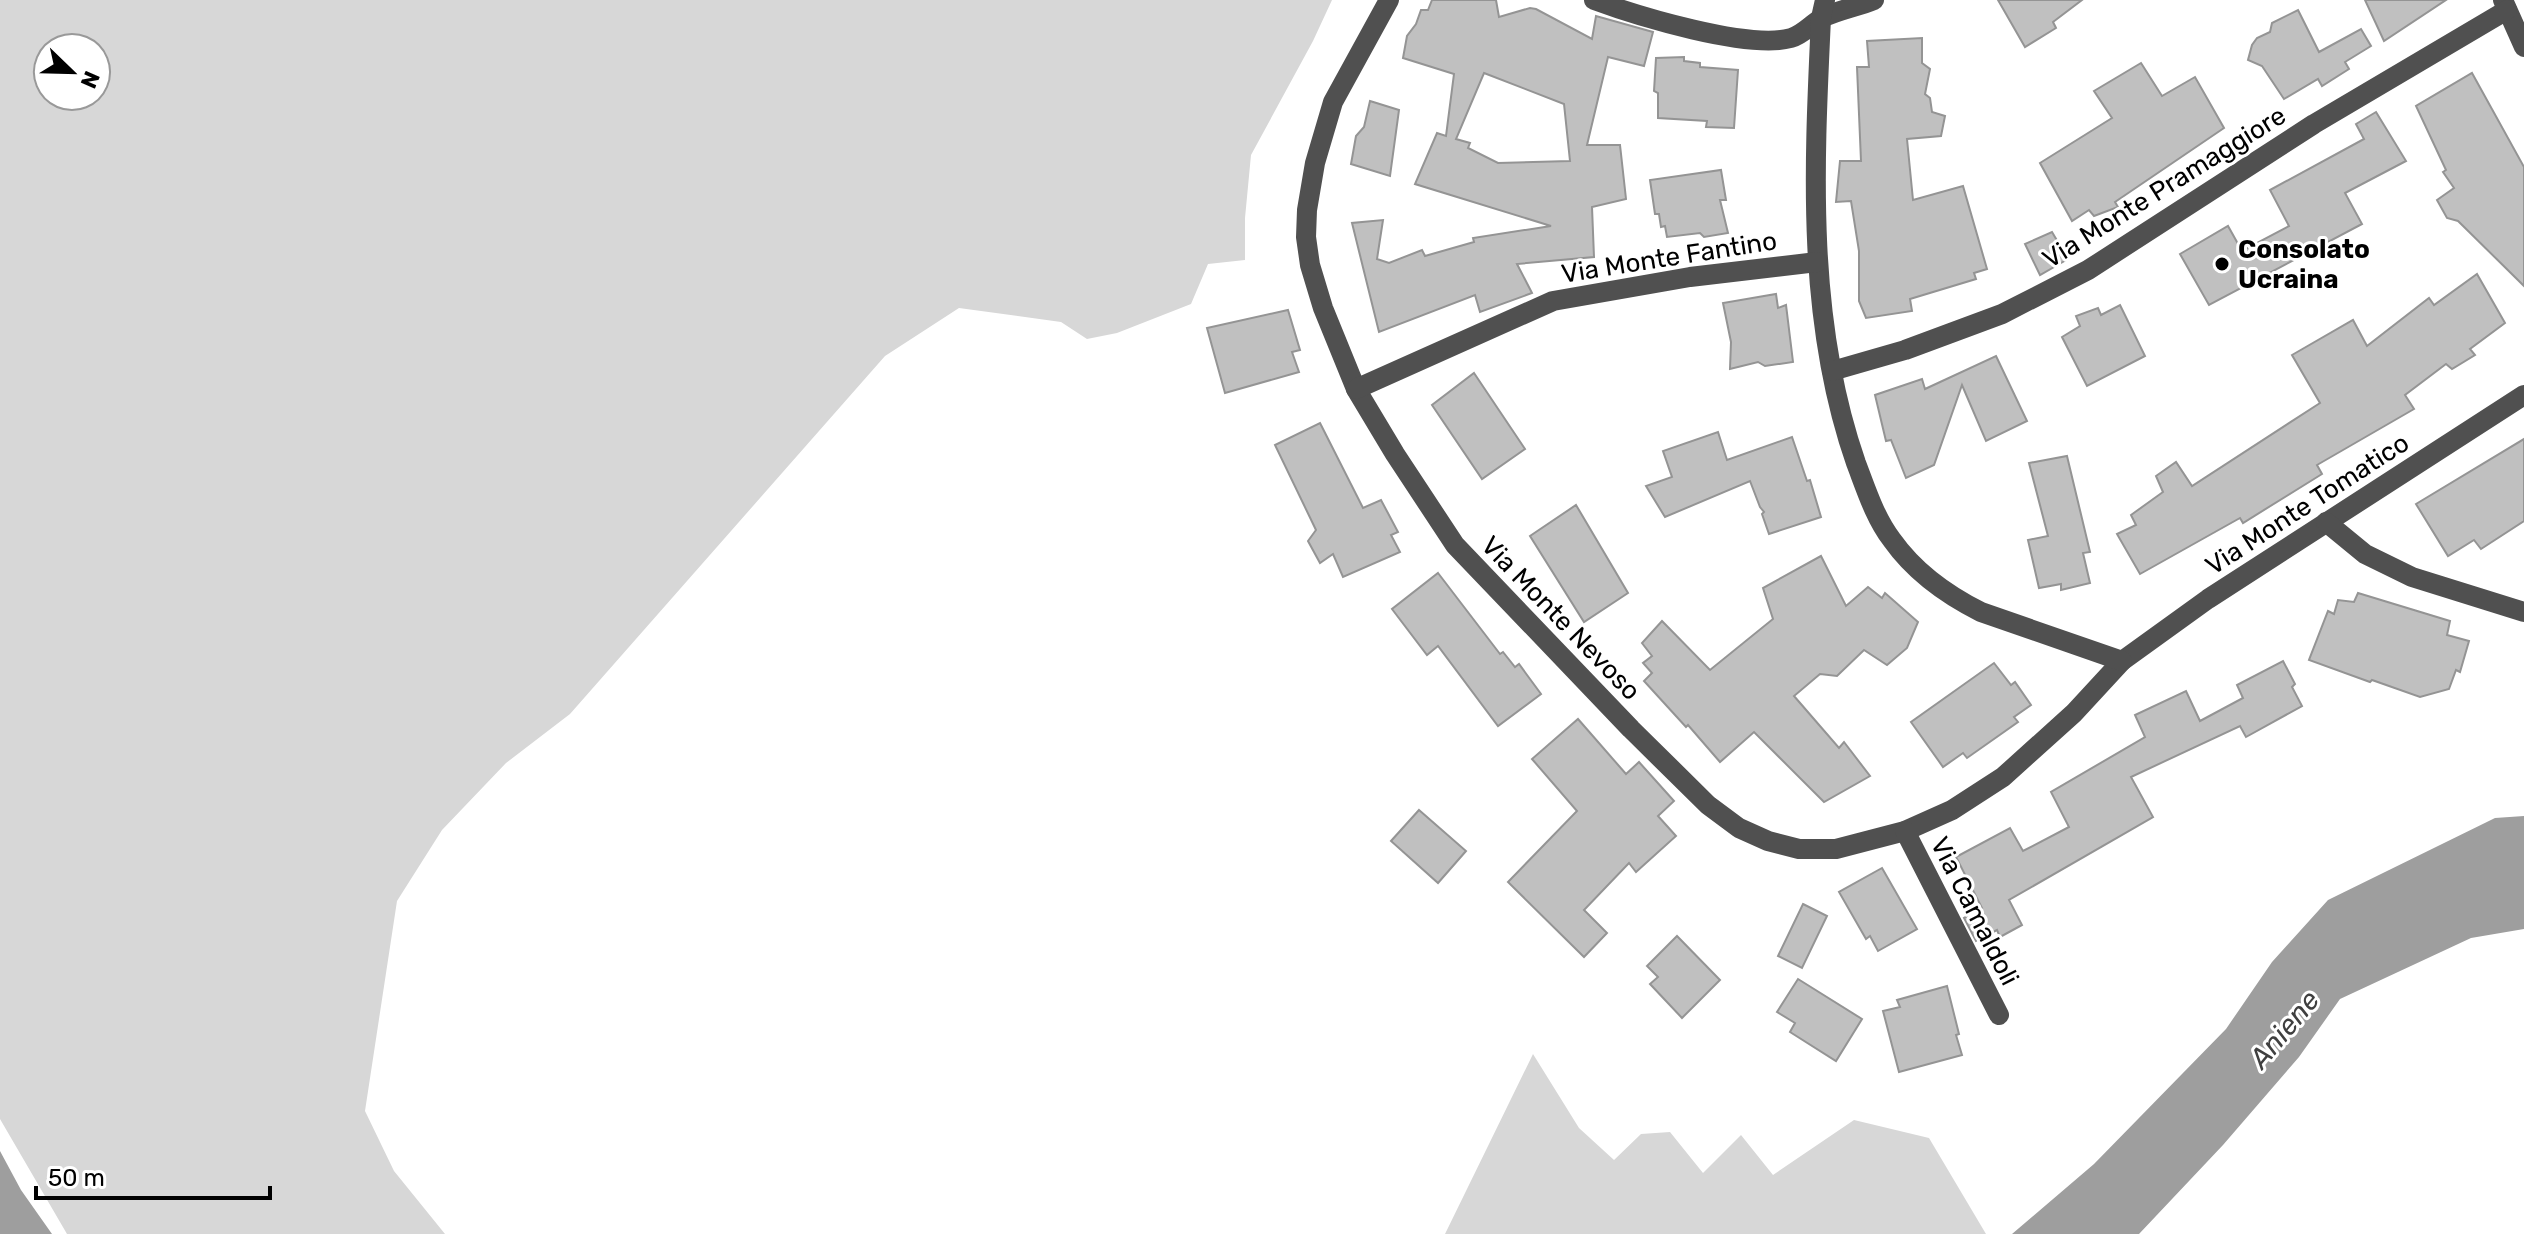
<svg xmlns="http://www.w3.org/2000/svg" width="2524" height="1234" viewBox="0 0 2524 1234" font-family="Rubik,sans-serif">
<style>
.green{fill:#d7d7d7;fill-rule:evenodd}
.water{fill:#9e9e9e}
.building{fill:#c0c0c0;stroke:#949494;stroke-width:2;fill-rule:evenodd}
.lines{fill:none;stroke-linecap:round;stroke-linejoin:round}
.minor{stroke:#505050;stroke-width:20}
.poi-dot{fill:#000;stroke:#fff;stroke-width:3}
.labels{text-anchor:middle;stroke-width:6;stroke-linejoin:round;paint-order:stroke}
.street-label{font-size:26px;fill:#000;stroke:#fff}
.poi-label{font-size:26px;font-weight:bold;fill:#000;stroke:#fff;text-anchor:start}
.water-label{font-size:28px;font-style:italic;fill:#3f3f3f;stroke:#fff}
</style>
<rect width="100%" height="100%" fill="#fff"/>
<!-- green -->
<g class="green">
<path d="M 0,0 L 1332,0 L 1313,41 L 1251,155 L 1245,218 L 1245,260 L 1208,264 L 1191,304 L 1117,333 L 1087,339 L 1061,322 L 959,308 L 885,356 L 570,714 L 506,763 L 442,830 L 397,901 L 365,1111 L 394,1171 L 445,1234 L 67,1234 L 0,1119 ZM 96,48 L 96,96 L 48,96 L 48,48 Z"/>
<polygon points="1533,1054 1579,1128 1614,1160 1641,1134 1670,1132 1703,1173 1741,1135 1773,1175 1854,1120 1929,1138 1986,1234 1445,1234"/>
</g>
<!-- water -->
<g class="water">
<polygon points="2524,816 2524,929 2471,938 2340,999 2299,1057 2223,1145 2139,1234 2012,1234 2094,1164 2226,1029 2272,962 2328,900 2495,818"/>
<polygon points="0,1151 21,1190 52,1234 0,1234"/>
</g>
<!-- building -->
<g class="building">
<path d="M 1432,0 L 1496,0 L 1499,17 L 1530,8 L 1536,9 L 1592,39 L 1596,16 L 1653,32 L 1644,66 L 1608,57 L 1587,145 L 1620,145 L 1626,199 L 1592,207 L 1594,257 L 1517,264 L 1532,293 L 1480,312 L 1475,295 L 1379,332 L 1352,223 L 1383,220 L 1377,259 L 1389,263 L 1422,250 L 1425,256 L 1474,242 L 1473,238 L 1551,226 L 1415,184 L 1437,133 L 1446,136 L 1454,74 L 1403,58 L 1407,36 L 1416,24 L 1421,10 L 1428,10 ZM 1484,73 L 1564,104 L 1570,161 L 1498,163 L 1468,148 L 1470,143 L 1456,139 Z"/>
<polygon points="1998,0 2082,0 2053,22 2056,28 2025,47"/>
<polygon points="2365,0 2446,0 2384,41"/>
<polygon points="2298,10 2319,52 2361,29 2371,46 2345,62 2349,69 2322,86 2318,79 2284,99 2262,66 2248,60 2252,45 2257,38 2270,32 2272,23"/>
<polygon points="1922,38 1922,63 1930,69 1925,94 1930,98 1932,112 1945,116 1941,136 1907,139 1913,200 1963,186 1987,269 1974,273 1976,279 1910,299 1912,311 1866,318 1859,301 1859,251 1851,201 1836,202 1840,161 1861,161 1857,67 1869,67 1867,41"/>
<polygon points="1684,57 1684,61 1700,63 1700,67 1738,70 1734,128 1706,127 1707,121 1658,118 1658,93 1654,91 1656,58"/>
<polygon points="2141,63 2162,96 2195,77 2224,128 2115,202 2118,207 2094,216 2089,210 2072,221 2040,163 2112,118 2094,91"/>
<polygon points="2472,73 2524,167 2524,286 2458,221 2447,218 2437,200 2454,188 2443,172 2446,170 2416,106"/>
<polygon points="1370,101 1399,110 1390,176 1351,164 1356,136 1364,127"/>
<polygon points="2376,112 2406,161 2345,193 2362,224 2209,305 2180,254 2228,226 2242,251 2289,226 2270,190 2364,139 2356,124"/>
<polygon points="1721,170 1726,200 1720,200 1728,233 1704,237 1700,233 1667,237 1665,226 1661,227 1659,214 1655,214 1650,180"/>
<polygon points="2052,232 2068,259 2040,275 2025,244"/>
<polygon points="2477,274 2505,323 2470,349 2475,355 2452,369 2446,364 2405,395 2414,409 2317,465 2322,474 2243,523 2240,518 2140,574 2117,534 2136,525 2131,515 2163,492 2156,476 2176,462 2192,486 2320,403 2292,355 2353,320 2367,346 2429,298 2434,305"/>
<polygon points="1776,294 1778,308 1786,305 1793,362 1765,366 1758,362 1730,369 1731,342 1723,303"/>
<polygon points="2120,305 2145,356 2087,386 2062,337 2080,326 2076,316 2098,308 2101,315"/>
<polygon points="1288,310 1300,350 1292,352 1299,372 1225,393 1207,328"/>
<polygon points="1996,356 2027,421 1986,441 1962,385 1934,465 1906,478 1891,440 1886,441 1875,395 1922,379 1925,389"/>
<polygon points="1474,373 1525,449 1482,479 1432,405"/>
<polygon points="1320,423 1363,508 1381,500 1398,532 1391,535 1400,552 1343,577 1333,554 1320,563 1308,541 1316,530 1275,445"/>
<polygon points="1718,432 1727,460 1792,437 1807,481 1810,480 1821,517 1769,534 1762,514 1764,512 1760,507 1750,481 1665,517 1646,486 1672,477 1663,451"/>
<polygon points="2524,439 2524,521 2481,549 2474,540 2448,556 2416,504"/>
<polygon points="2067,456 2090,552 2083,553 2090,583 2061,590 2061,584 2039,588 2028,540 2048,536 2029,463"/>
<polygon points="1576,505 1628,593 1584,622 1530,536"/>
<polygon points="1821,556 1846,606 1868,587 1882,598 1885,593 1918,622 1907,648 1887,665 1864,650 1837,676 1820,674 1794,696 1839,748 1844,742 1870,776 1824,802 1754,732 1720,762 1688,725 1686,727 1644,681 1652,673 1643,663 1652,656 1642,643 1662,621 1710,670 1773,619 1763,588"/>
<polygon points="1438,573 1500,654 1503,652 1515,667 1519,664 1541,694 1498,726 1438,646 1427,655 1392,609"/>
<polygon points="2358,593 2450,621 2447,635 2469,641 2460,672 2456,670 2449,689 2420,697 2372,680 2370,682 2309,660 2328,611 2334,614 2338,600 2354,602"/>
<polygon points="2283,661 2295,684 2292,687 2302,706 2246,737 2240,726 2131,777 2153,817 2009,900 2022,925 2000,937 1997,930 1976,941 1964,918 1982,908 1956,857 2010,828 2023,851 2069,827 2051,792 2145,737 2135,715 2186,691 2200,721 2243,698 2237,685"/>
<polygon points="1994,663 2011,685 2015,682 2031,705 2014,717 2018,722 1967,758 1963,753 1943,767 1911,722"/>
<polygon points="1578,719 1626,774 1639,762 1674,801 1658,816 1676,836 1636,872 1629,863 1584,910 1607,933 1584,957 1508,882 1577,811 1532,759"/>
<polygon points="1419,810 1466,851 1438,883 1391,841"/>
<polygon points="1882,868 1917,929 1878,951 1870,936 1866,939 1839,892"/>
<polygon points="1803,904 1827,916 1802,968 1778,956"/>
<polygon points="1677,936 1720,980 1682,1018 1650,984 1658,977 1647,966"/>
<polygon points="1798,979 1862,1019 1836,1061 1790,1032 1795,1023 1777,1012"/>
<polygon points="1947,986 1959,1034 1956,1035 1962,1055 1899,1072 1883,1011 1900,1007 1897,1000"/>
</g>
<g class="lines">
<!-- minor -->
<g class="minor">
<polyline points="1389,0 1333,102 1315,163 1307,210 1306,237 1310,265 1323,308 1356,389 1395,454 1455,545 1631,729 1708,805 1739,828 1768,841 1799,849 1836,849 1905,831 1952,810 2003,777 2074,713 2122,661 2208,599 2524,395"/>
<path d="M 1594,0 C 1637,16 1749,50 1791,38 C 1804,34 1811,24 1822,18 C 1838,10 1857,7 1874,0"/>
<path d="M 1825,0 L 1821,18 C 1814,167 1806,320 1856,463 C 1866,489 1875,518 1892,540 C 1914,571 1947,595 1981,612 L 2122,661"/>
<polyline points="2503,0 2524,47"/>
<polyline points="1832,371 1905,350 2002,314 2088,270 2314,124 2507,10"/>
<polyline points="1356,389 1553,301 1690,277 1817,262"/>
<polyline points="2326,522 2365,554 2412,577 2524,612"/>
<polyline points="1905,831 1999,1015"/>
</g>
</g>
<!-- markers -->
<circle class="poi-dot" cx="2222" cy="264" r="8"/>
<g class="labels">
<!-- street labels -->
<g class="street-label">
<text transform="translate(2164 187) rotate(-32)" y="9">Via Monte Pramaggiore</text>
<text transform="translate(1669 257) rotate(-9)" y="9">Via Monte Fantino</text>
<text transform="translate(2307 504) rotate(-33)" y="9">Via Monte Tomatico</text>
<text transform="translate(1561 618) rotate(46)" y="9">Via Monte Nevoso</text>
<text transform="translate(1975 911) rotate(63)" y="9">Via Camaldoli</text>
</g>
<!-- poi labels -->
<g class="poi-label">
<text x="2238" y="258">Consolato<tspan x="2238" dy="30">Ucraina</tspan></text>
</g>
<!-- water labels -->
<g class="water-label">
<text transform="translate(2284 1029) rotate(-50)" y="10">Aniene</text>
</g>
</g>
<!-- north arrow -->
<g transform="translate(72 72) rotate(113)"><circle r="38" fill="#ffffff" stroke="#999999" stroke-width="2"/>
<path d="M0-6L14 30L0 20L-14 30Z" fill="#000000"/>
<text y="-12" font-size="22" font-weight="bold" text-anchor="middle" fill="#000000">N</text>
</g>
<!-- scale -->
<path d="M36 1186v12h234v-12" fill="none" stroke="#000000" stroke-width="4"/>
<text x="48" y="1186" font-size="24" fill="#000000" stroke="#ffffff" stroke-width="6" paint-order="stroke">50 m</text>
</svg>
